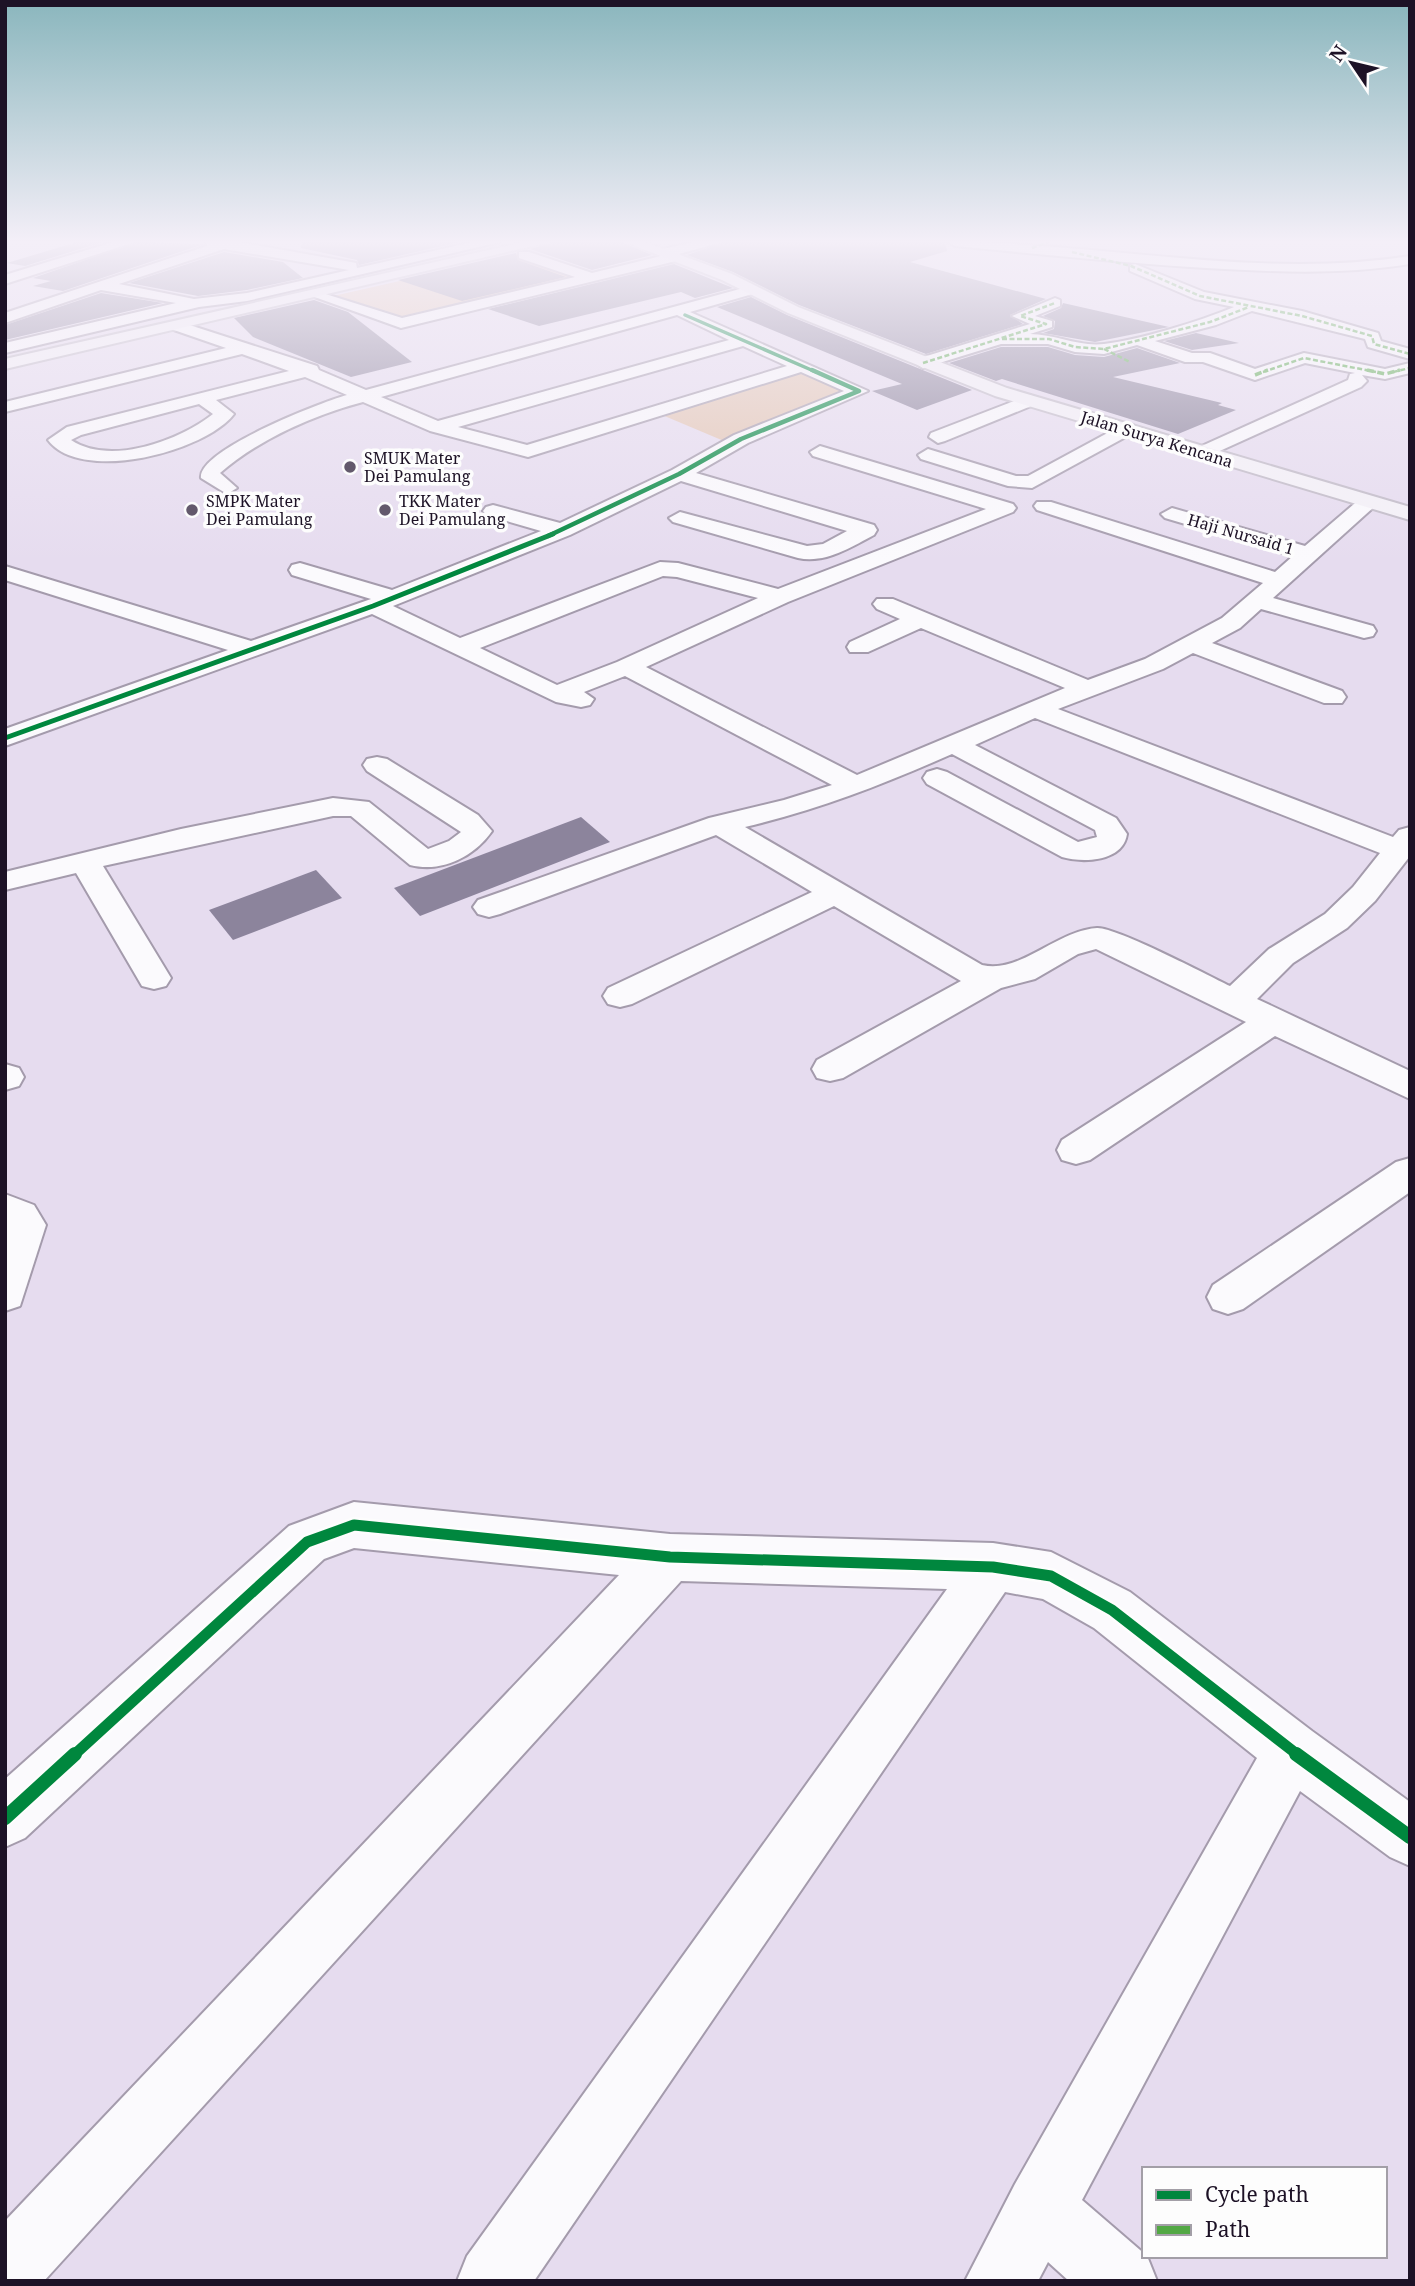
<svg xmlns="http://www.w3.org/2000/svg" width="1415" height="2286" viewBox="0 0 1415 2286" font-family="'Noto Serif',serif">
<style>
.green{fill:#e3c5b2}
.building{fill:#8c849c}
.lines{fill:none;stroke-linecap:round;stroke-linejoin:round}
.minor-casing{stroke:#a49bac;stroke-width:4}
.major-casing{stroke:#c0bac6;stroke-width:4}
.minor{fill:#fbfafd;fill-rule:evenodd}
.major{fill:#f4f1f7;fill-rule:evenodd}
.quiet-far1{stroke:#52a844;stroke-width:2.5;stroke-dasharray:5 2.5;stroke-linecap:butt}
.quiet{stroke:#52a844;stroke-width:3.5;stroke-dasharray:7 3.5;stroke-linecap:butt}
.cycleway-far4-casing{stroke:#fdfdfd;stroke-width:5}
.cycleway-far3-casing{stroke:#fdfdfd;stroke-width:6}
.cycleway-far2-casing{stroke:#fdfdfd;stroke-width:8}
.cycleway-far1-casing{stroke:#fdfdfd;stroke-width:16}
.cycleway-casing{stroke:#fdfdfd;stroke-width:18}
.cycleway-far4{stroke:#00873e;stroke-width:3.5}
.cycleway-far3{stroke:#00873e;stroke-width:4.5}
.cycleway-far2{stroke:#00873e;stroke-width:5}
.cycleway-far1{stroke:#00873e;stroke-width:11}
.cycleway{stroke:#00873e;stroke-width:14}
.poi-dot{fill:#63596c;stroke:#fdfdfd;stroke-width:2.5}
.labels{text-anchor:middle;stroke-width:7;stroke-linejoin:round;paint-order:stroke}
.far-street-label{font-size:16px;fill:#1d1226;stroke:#fdfdfd}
.far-poi-label{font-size:16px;fill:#1d1226;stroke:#fdfdfd;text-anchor:start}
</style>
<rect width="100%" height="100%" fill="#e6dcef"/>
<!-- green -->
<g class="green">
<polygon points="523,253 588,274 397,322 329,297"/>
<polygon points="803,366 855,387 731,444 655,412"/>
</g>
<!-- building -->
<g class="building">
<polygon points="77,242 103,242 25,266 7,263"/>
<polygon points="137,242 204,244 63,291 33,286 51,281 33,278"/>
<polygon points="302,242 460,242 359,265 357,260 301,248"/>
<polygon points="552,242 623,242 652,255 592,270 530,249"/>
<polygon points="724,242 945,242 947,251 910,262 1046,299 1010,315 1023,324 926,354 799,305 733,272 687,255"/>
<polygon points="224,252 283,262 303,278 247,290 198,296 129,283"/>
<polygon points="516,253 518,260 566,277 462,301 398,280"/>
<polygon points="674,264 733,288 695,298 681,292 539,326 488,309"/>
<polygon points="101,293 163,303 5,340 5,325"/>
<polygon points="751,297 787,315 972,390 917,410 872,391 902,384 717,307"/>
<polygon points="314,300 348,312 412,362 351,377 253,337 234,318"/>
<polygon points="1063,303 1169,327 1095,342 1043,333 1054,329 1055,321 1043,316 1061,308"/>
<polygon points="1196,333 1239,343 1192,350 1164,341"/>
<polygon points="1001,347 1048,347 1075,355 1104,357 1137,348 1180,363 1113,377 1222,403 1218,405 1236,410 1178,434 1002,379 996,381 949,363"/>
<polygon points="581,817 610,842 420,916 394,888"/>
<polygon points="316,870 342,898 233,940 209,910"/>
</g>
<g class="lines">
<!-- minor casing -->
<g class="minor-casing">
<g id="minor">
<polygon points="113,242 135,242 5,284 5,275"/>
<path d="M 206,242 L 238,242 L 351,262 L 356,263 L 357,268 L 473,242 L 500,242 L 247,301 L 199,307 L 5,353 L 5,343 L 176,303 L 101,290 L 5,323 L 5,313 L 207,246 ZM 224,249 L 349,270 L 247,293 L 194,299 L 119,284 Z"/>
<polygon points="694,242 722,242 679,254 682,257 680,260 401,328 309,295 316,291 402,318 575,277 519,258 519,252 529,252 592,273 665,255 661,252 663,249"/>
<path d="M 948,242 C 1102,242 1257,280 1410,256 L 1410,264 C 1342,275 1274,272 1206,268 C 1122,263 1039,254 955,246 Z"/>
<path d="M 1135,264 L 1204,292 L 1302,311 L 1378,333 L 1381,341 L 1410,349 L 1410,359 L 1368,347 L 1365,339 L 1252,311 L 1216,325 L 1155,341 L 1192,353 L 1210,353 L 1255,369 L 1304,353 L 1385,369 L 1410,363 L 1410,373 L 1385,379 L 1362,375 L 1367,381 L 1361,387 L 1202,459 L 1195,457 L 1192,453 L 1195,449 L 1348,380 L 1350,374 L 1355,373 L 1305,363 L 1255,380 L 1203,362 L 1185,362 L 1137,345 L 1104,354 L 1075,352 L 1048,344 L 1001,344 L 923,368 L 915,363 L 917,359 L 1030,324 L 1012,316 L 1055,298 L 1060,300 L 1060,306 L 1035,316 L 1052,321 L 1052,327 L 1030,334 C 1055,334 1079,347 1104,344 C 1140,340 1200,321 1234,307 L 1195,299 L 1130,271 L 1130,265 Z"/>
<path d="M 751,286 L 756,287 L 756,293 L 690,312 L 868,391 L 748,443 L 696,473 L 874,525 L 877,530 L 874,535 C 851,547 825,564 798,558 L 673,522 L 669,518 L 680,512 L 807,546 L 823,544 L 847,531 L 681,481 L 570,535 L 393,606 L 460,638 L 660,562 L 678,563 L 778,589 L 986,509 L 813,456 L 810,452 L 820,446 L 1013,504 L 1016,508 L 1013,512 L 788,602 L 646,667 L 857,775 L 1065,688 L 921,628 L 868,652 L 850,652 L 847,647 L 850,642 L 900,619 L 877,609 L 873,604 L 877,599 L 893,599 L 1088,680 L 1145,659 L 1222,618 L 1263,583 L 1037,510 L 1034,506 L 1037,502 L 1051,502 L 1275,572 L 1293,556 L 1165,518 L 1161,514 L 1172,508 L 1305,546 L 1361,498 L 1375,498 L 1378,502 L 1375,506 L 1273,598 L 1373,626 L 1376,631 L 1373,636 L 1364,638 L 1261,609 L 1240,628 L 1212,643 L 1342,691 L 1346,697 L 1342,703 L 1324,703 L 1193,653 L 1163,669 L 1058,709 L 1393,837 L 1399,830 L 1410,827 L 1410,856 L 1375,901 L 1347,928 L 1293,963 L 1257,999 L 1410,1071 L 1410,1099 L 1275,1036 L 1090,1160 L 1076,1164 L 1062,1160 L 1057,1150 L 1062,1140 L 1246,1022 L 1096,949 L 1078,954 L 1035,979 L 1001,988 L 843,1078 L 830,1081 L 817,1078 L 812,1069 L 817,1060 L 961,981 L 834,906 L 632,1004 L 620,1007 L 608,1004 L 603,996 L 608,988 L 812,892 L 716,835 L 500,914 L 489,917 L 478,914 L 473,907 L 478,900 L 709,818 L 784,800 L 832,785 L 625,676 L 584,692 L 594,699 L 590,705 L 581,707 L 556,702 L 372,614 L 5,746 L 5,729 L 228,650 L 5,580 L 5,566 L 251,641 L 371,599 L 292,575 L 289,570 L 292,565 L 300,563 L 392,590 L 541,531 L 486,515 L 483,511 L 486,507 L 493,505 L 560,523 L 672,470 L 734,435 L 844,391 L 801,372 L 528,457 L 430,431 L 363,402 C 314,415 259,439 220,473 L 237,488 L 227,494 L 201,478 C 197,450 322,402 347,395 L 305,377 L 216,400 L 234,414 C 205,452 81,484 48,440 L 67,427 L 289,371 L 242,354 L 5,412 L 5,402 L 226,348 L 171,329 L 169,326 L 177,321 L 317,366 L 319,370 L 366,390 ZM 677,315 L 729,340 L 438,421 L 381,397 ZM 743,346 L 787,366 L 527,445 L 458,427 ZM 199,404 L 213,414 C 179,441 110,466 71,440 L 81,435 ZM 663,576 L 677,577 L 758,598 L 617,662 L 557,685 L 480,648 ZM 1035,718 L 1380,853 L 1353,887 L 1325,914 L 1269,949 L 1230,986 C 1207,975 1116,927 1097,928 C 1055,931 1021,974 982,965 L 745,827 C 818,810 884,784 952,754 L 1095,830 L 1097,837 L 1078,842 L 947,772 L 937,769 L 927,772 L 923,778 L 927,784 L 1062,857 C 1083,863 1123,862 1127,834 L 1116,818 L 975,745 Z"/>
<polygon points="1030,395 1039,400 1036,404 945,441 938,443 929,437 931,433"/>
<polygon points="1126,423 1133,425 1135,429 1133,433 1032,488 1008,486 921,459 918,455 928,449 1016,476 1028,476"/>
<path d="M 377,757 L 387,759 L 478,815 L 492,831 C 474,857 442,873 410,865 L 351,816 L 333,816 L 103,866 L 171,978 L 166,986 L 154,989 L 142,986 L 76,873 L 5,890 L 5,872 L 181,829 L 333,798 L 369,802 L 428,849 L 449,841 L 461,832 L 367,771 L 363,765 L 367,759 Z"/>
<polygon points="5,1064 19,1068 24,1077 19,1086 5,1090"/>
<polygon points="1410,1158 1410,1192 1243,1309 1228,1314 1213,1309 1207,1297 1213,1285 1396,1162"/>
<polygon points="5,1194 34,1205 46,1225 20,1306 5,1311"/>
<polygon points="354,1502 670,1534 993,1543 1051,1552 1130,1592 1312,1731 1410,1802 1410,1866 1390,1857 1300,1791 1082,2200 1147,2256 1157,2281 1069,2281 1048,2262 1038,2281 965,2281 1015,2184 1257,1758 1094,1628 1043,1599 1005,1592 534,2281 457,2281 467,2256 947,1589 681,1581 44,2281 5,2281 5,2221 619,1575 354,1548 324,1559 25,1838 5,1847 5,1779 289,1526"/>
</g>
</g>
<!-- major casing -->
<g class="major-casing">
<g id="major">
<polygon points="524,242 550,242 5,369 5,359"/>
<polygon points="625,242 645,242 732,274 798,307 1007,388 1410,507 1410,520 995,396 788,313 722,280"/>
</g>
</g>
<!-- minor -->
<use href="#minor" class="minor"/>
<!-- major -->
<use href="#major" class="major"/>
<!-- quiet-far1 -->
<g class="quiet-far1">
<polyline points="1032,248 1049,242"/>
<polyline points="1072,252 1131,266 1200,296 1302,316 1372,336 1374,344 1410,354"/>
<polyline points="1002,339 1049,339 1075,347 1104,349 1210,322 1249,307"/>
<polyline points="1104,349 1130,362"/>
<polyline points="923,363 1046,324 1020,316 1055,303"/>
<polyline points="1263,372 1304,358 1376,372"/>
<polyline points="1393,372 1410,368"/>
</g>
<!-- quiet -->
<g class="quiet">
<polyline points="1367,370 1385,374 1400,370"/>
<polyline points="1255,375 1268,370"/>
</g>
<!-- cycleway-far4 casing -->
<g class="cycleway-far4-casing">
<polyline id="cycleway-far4" points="685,315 816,372"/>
</g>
<!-- cycleway-far3 casing -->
<g class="cycleway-far3-casing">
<polyline id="cycleway-far3" points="548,536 679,474 741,439 859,391 812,370"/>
</g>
<!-- cycleway-far2 casing -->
<g class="cycleway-far2-casing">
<polyline id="cycleway-far2" points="5,738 373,606 553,534"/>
</g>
<!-- cycleway-far1 casing -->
<g class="cycleway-far1-casing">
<polyline id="cycleway-far1" points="74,1755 307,1542 354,1525 670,1557 993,1567 1051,1576 1112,1610 1298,1755"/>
</g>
<!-- cycleway casing -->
<g class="cycleway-casing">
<g id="cycleway">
<polyline points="1296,1754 1410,1837"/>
<polyline points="5,1818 75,1754"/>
</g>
</g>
<!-- cycleway-far4 -->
<use href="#cycleway-far4" class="cycleway-far4"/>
<!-- cycleway-far3 -->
<use href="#cycleway-far3" class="cycleway-far3"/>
<!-- cycleway-far2 -->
<use href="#cycleway-far2" class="cycleway-far2"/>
<!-- cycleway-far1 -->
<use href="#cycleway-far1" class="cycleway-far1"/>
<!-- cycleway -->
<use href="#cycleway" class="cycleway"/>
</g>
<!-- sky -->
<linearGradient id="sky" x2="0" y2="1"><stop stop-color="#8ab6bd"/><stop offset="0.43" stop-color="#f4eff8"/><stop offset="1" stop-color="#f4eff8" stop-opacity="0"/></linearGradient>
<rect width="1415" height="562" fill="url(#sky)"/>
<!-- markers -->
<g class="poi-dot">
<circle cx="350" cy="467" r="7"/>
<circle cx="192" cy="510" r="7"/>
<circle cx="385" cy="510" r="7"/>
</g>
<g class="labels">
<!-- far-street labels -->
<g class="far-street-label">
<text transform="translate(1157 439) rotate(17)" y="6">Jalan Surya Kencana</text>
<text transform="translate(1241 534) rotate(16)" y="6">Haji Nursaid 1</text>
</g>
<!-- far-poi labels -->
<g class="far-poi-label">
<text x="364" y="464">SMUK Mater<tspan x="364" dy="18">Dei Pamulang</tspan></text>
<text x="206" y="507">SMPK Mater<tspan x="206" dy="18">Dei Pamulang</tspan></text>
<text x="399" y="507">TKK Mater<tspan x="399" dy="18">Dei Pamulang</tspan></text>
</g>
</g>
<!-- border -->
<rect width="1415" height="2286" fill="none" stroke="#1d1226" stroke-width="14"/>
<!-- legend -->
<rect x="1142" y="2167" width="245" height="91" fill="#fdfdfd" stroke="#a39fa7" stroke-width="2"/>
<rect x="1156" y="2190" width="35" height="10" fill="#00873e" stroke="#a39fa7" stroke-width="2"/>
<text x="1205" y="2202" font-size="21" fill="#1d1226">Cycle path</text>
<rect x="1156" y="2225" width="35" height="10" fill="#52a844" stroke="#a39fa7" stroke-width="2"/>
<text x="1205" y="2237" font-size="21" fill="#1d1226">Path</text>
<!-- north arrow -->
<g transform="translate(1352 63) rotate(305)" stroke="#fdfdfd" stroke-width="5" paint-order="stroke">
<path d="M0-5L12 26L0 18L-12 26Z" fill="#1d1226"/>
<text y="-10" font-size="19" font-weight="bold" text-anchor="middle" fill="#1d1226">N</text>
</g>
</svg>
